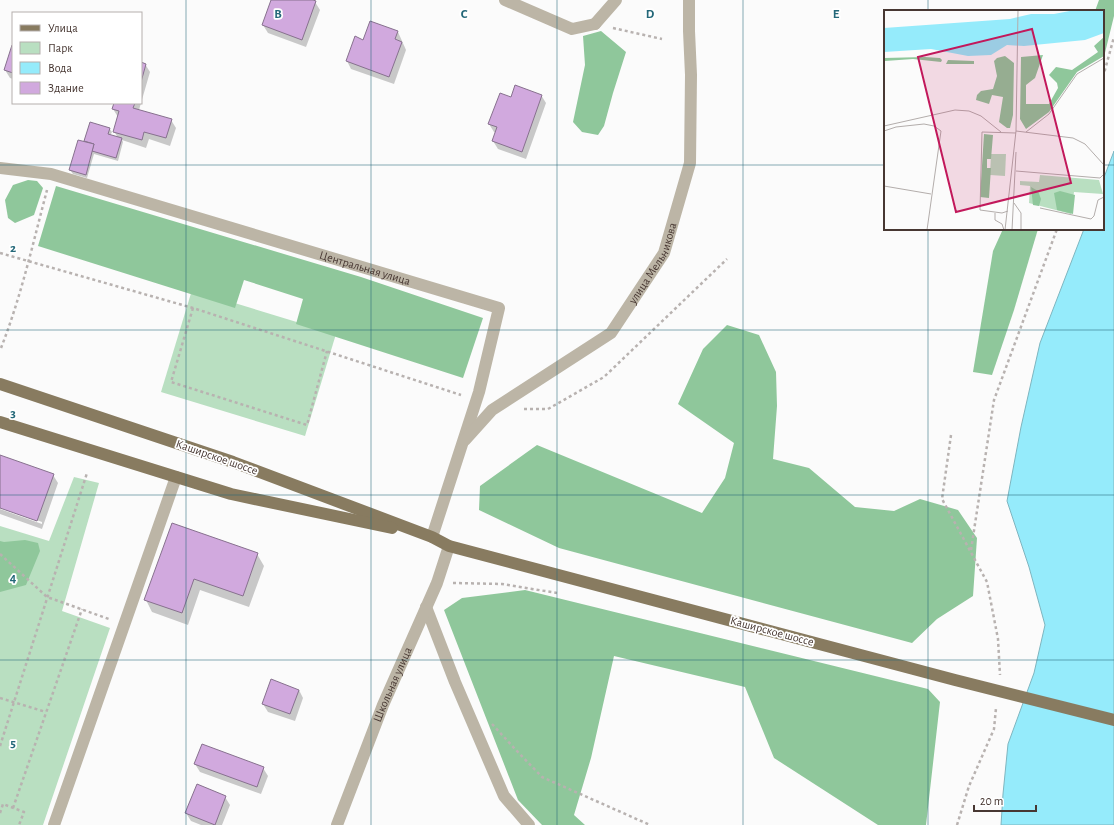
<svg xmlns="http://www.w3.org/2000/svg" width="1114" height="825" viewBox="0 0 1114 825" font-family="'Alegreya Sans',sans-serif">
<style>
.green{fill:#b9dfc1}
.forest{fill:#8fc79b}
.water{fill:#95ebfb;stroke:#7eb5bf}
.shadow{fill:#0003}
.building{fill:#d1a9de;stroke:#87718e}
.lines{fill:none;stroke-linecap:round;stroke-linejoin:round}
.path{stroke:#b8b2b0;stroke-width:2.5;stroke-dasharray:3 3;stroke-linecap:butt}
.lane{stroke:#bcb5a6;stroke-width:12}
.street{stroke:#bcb5a6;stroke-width:12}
.primary{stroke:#887b60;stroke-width:12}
.grid{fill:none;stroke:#246879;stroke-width:1;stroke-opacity:0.55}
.labels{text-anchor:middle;stroke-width:3.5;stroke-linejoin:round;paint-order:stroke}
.street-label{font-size:12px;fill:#473732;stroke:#fff}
.inset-road{fill:none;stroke:#b3adab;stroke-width:1}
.view{fill:#c2185b;fill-opacity:0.15;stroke:#c2185b;stroke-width:2}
.inset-edge{fill:none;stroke:#473732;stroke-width:2}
.grid-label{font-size:13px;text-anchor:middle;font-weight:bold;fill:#246879;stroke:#fff;stroke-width:3.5;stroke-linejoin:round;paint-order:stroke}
</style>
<rect width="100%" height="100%" fill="#fbfbfb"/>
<!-- green -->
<g class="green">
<polygon points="192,290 336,334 305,436 161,392"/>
<polygon points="74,477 99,483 62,611 110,628 43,825 0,825 0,526 49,541"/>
</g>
<!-- forest -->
<g class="forest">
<polygon points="1099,0 1114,0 1114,16 1103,61 1103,11 1095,11"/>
<polygon points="601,31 626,52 613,93 604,126 598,135 582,132 573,122 585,65 583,36"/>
<polygon points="28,180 37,181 43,188 34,215 15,223 8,218 5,200 13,185"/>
<polygon points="56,186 361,277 483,318 463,378 296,324 303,299 244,280 235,308 38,246"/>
<polygon points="1003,229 1038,229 1014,310 992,375 973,372 993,251"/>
<polygon points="727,325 759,335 776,372 777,406 773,459 809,468 855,507 894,511 920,499 958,510 977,538 973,596 937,619 912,643 559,548 479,510 480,486 537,445 702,513 725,478 734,443 678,404 703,349"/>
<polygon points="25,540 38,543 40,551 26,585 0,592 0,541 4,542"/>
<polygon points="525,590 928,689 940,702 926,825 878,825 774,758 745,687 614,656 591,758 574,815 585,825 542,825 518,800 444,610 462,598"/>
</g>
<!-- water -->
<polygon class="water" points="1114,151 1114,825 1001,825 1003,794 1008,744 1034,673 1045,625 1029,567 1007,501 1021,427 1040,343 1084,229 1103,229 1103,180"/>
<!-- shadow -->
<g class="shadow">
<polygon points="272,0 310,0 315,2 320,10 306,47 268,33 263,25"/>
<polygon points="398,32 406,50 394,84 351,69 347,61 364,41"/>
<polygon points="13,46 13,79 10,78 5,70"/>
<polygon points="141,63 145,64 150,72 139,110 171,120 176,128 170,146 149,139 146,148 122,140 123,142 118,161 94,154 87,178 73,174 70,170 84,142 90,123 109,128 112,132 110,136 118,138 114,131 118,117 113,109 115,103 141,103"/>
<polygon points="541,95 546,103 526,159 498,149 493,141 496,133 494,132 489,124"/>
<polygon points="0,456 53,475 58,483 42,529 0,514 0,509 42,524 42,522 0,507"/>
<polygon points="172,524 257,554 264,566 249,607 200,590 188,625 152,612 146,600"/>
<polygon points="299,690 303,698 295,721 268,712 263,704"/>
<polygon points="195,764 263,768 268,776 261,794 200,772"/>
<polygon points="225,797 230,805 222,825 201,825 191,821 186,813"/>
</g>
<!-- building -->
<g class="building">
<polygon points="271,0 313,0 316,1 302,40 262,25"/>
<polygon points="370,21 398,31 395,39 402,42 389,77 346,61 355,36 363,40"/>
<polygon points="12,45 13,45 13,73 4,70"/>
<polygon points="141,62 146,64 141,82"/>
<polygon points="515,85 542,95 522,152 492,141 497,127 488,124 500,93 511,97"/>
<polygon points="114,103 135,103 133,108 172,119 166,138 144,132 142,140 113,132 119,111 112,109"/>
<polygon points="90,122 110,128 108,134 122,138 116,158 92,151 94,144 84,141"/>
<polygon points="78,140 94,144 86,175 69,170"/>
<polygon points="0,455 54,474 37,521 0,508"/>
<polygon points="172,523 258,553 243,596 194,579 182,613 144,600"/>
<polygon points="271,679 299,690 290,714 262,704"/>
<polygon points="202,744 264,767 257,787 194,764"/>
<polygon points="197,784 226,796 215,825 185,813"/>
</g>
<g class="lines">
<!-- path -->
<g class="path">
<polyline points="613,28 662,39"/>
<polyline points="1103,77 1114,37"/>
<polyline points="0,253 193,308 461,395"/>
<polyline points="193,308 171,382 307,425 327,351"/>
<path d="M 1,348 C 21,297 33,243 47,190"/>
<polyline points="524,409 548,409 604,377 727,259"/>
<polyline points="951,435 942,499 987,582 998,639 1000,675"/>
<polyline points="971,550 994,400 1057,229"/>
<polyline points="0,554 47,597 109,619"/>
<polyline points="453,583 502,584 557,593"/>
<polyline points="0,698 46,712"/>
<polyline points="492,724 515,749 542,777 650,825"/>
<polyline points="0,746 87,473"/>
<polyline points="13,808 82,609"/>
<polyline points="0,813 3,804 24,812 19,825"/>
<polyline points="957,825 969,786 994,729 996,708"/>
</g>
<!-- lane -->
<g class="lane">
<polyline points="595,24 616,0"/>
<polyline points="54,825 176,477"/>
</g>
<!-- street -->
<g class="street">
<polyline points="505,0 572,29 595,24"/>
<path id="s1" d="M 0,168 L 51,174 L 499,308 L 479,392 L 432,537"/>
<path id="s2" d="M 465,440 L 492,410 L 611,333 L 664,253 L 690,163 L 691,75 L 689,31 L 689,0"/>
<polyline points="426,607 455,682 504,796 529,825"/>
<path id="s3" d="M 337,825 L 383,705 L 437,583 L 449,546"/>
</g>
<!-- primary -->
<g class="primary">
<polyline points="0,384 233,462 432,537 449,546 955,680 1114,720"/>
<polyline points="0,422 231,494 392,528"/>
</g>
</g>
<!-- grid -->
<path class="grid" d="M 186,0 L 186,825M 371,0 L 371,825M 557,0 L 557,825M 743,0 L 743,825M 928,0 L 928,11M 0,165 L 885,165M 1103,165 L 1114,165M 928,229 L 928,825M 0,330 L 1114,330M 0,495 L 1114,495M 0,660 L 1114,660"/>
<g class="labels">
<!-- street labels -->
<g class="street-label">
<text dy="4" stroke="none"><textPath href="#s2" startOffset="264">улица Мельникова</textPath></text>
<text dy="4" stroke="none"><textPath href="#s1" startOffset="379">Центральная улица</textPath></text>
<text transform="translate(217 457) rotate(19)" y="4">Каширское шоссе</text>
<text transform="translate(772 631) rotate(15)" y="4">Каширское шоссе</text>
<text dy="4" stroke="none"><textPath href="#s3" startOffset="151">Школьная улица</textPath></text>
</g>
</g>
<!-- overview -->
<g transform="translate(884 10)">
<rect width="220" height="220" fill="#fbfbfb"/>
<path d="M 107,144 L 122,144 L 121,166 L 106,165 ZM 156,165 L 215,170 L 219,184 L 190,182 L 187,204 L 145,193 L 146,176 L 136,175 L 136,171 L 155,172 Z" fill="#b9dfc1"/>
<path d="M 220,27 L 220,46 L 193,62 L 165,102 L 142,119 L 136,109 L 137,47 L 159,45 L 151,68 L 142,75 L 142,94 L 165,94 L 174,78 L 173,73 L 165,65 L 172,57 L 188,60 L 214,42 L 210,36 ZM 121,46 L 130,53 L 129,105 L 126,118 L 123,118 L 115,112 L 119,87 L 108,85 L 105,94 L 92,90 L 93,85 L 97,81 L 109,79 L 113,66 L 110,51 L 113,48 ZM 41,47 L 56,48 L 58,50 L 57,52 L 29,49 L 1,51 L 0,48 ZM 64,50 L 90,51 L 90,54 L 62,54 ZM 100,124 L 109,125 L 107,149 L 103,149 L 103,158 L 107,158 L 105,188 L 96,187 ZM 147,177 L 154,181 L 157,189 L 155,196 L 149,195 ZM 176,181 L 191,185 L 189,204 L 173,200 L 170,183 Z" fill="#8fc79b"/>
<path d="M 191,0 L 220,0 L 220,23 L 201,30 L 140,36 L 123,35 L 107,45 L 84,46 L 47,39 L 0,42 L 0,18 L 126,9 L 147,4 L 170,4 Z" fill="#95ebfb"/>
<path class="inset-road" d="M 0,116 L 71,100 L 85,101 L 97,106 L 117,122M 0,121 L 12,117 L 40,114 L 50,116 L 57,121 L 43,220M 132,121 L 189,128 L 201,134 L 220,155M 142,122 L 165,104 L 193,64 L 220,48M 132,161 L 216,168 L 220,164M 0,176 L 47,184M 130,193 L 137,203 L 137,220M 156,198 L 207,209 L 210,206 L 214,190 L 220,187M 124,201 L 118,203 L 96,200 L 98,122 L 132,123M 111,203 L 111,210 L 118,214 L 120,220M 121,220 L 132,121 L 134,0M 128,220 L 132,142"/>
<path class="view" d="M 148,19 L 187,173 L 72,202 L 34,47 Z"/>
<rect width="220" height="220" class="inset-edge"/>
</g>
<g class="grid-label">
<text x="278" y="18">B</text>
<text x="464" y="18">C</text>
<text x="650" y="18">D</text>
<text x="836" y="18">E</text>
<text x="13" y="252">2</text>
<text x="13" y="417">3</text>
<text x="13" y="582">4</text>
<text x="13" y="747">5</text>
</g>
<!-- legend -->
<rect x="12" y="12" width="130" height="92" fill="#ffffff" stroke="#b5afad"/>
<rect x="20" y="25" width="20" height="6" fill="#887b60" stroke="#b5afad"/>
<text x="48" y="32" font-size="12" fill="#473732">Улица</text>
<rect x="20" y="42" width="20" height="12" fill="#b9dfc1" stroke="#b5afad"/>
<text x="48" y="52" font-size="12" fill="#473732">Парк</text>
<rect x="20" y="62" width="20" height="12" fill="#95ebfb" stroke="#b5afad"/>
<text x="48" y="72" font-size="12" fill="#473732">Вода</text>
<rect x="20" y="82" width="20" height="12" fill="#d1a9de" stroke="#b5afad"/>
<text x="48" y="92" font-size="12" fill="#473732">Здание</text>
<!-- scale -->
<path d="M974 805v6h62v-6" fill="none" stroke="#473732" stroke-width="2"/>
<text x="980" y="805" font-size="12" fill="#473732" stroke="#ffffff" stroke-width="3" paint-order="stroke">20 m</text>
</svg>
